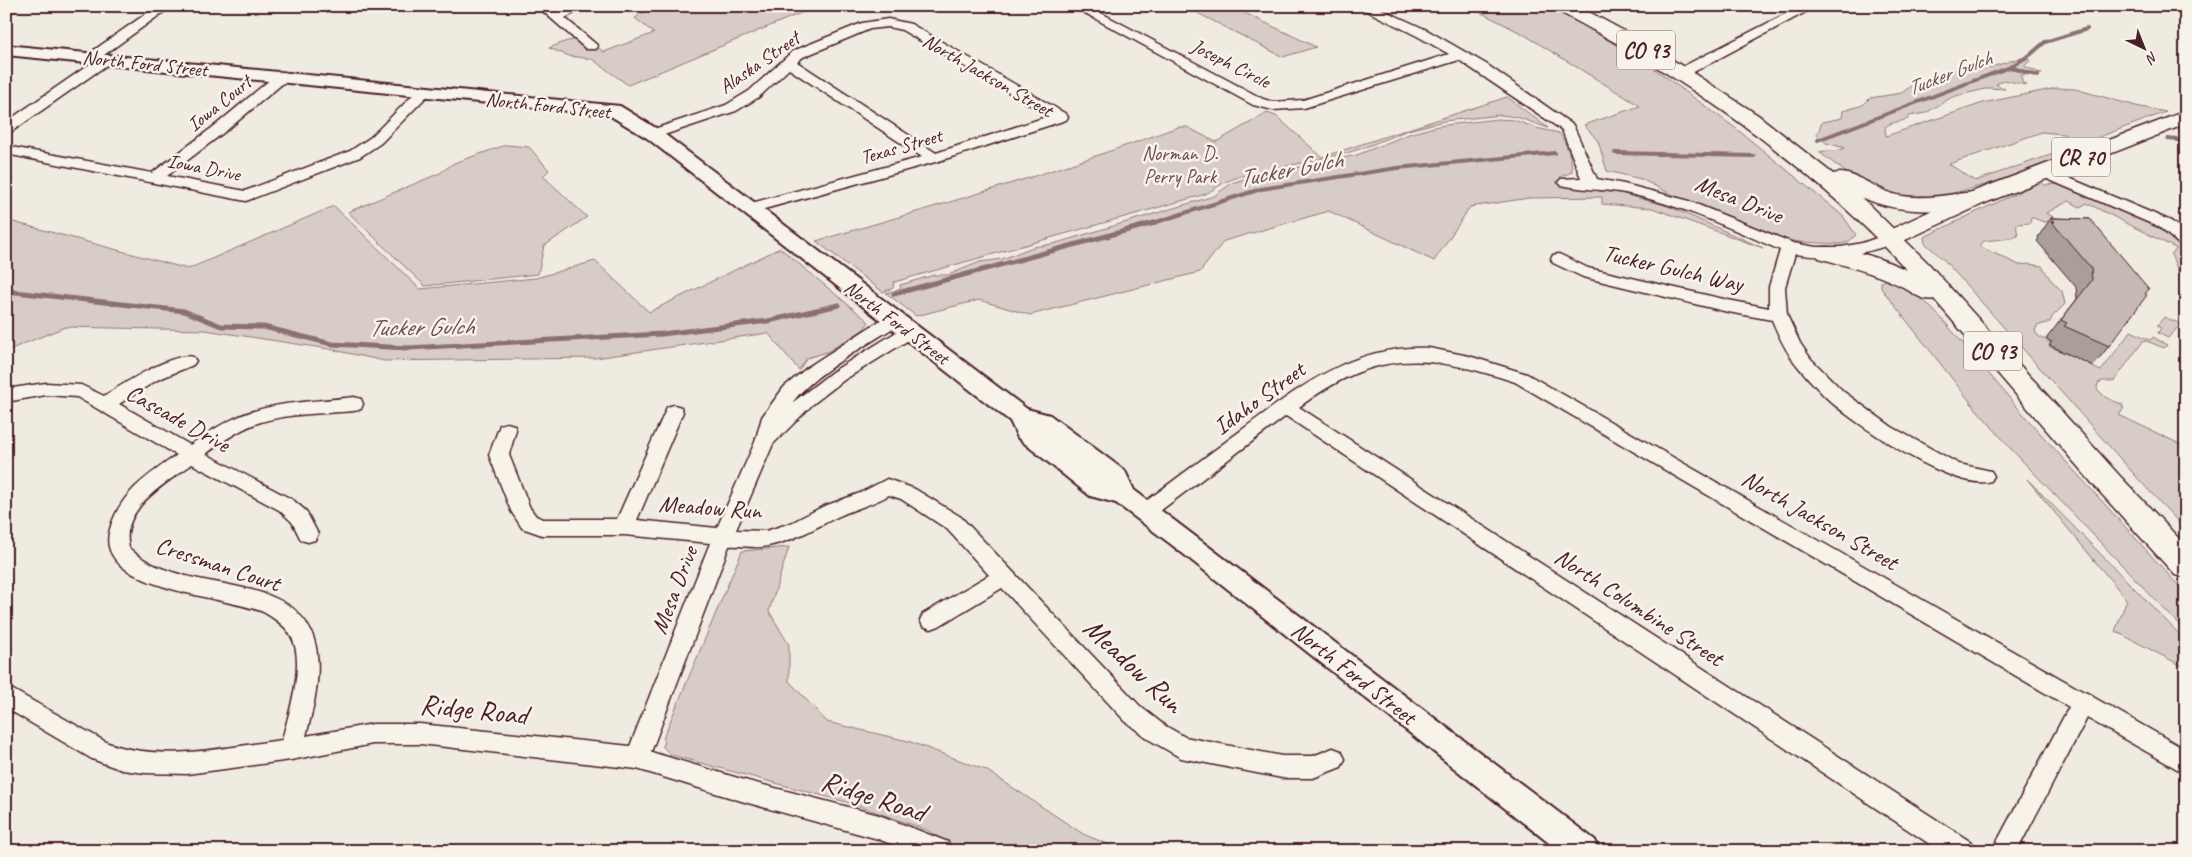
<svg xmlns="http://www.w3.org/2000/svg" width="2192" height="857" viewBox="0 0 2192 857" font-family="Caveat,sans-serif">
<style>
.green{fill:#d8cdc6;stroke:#917678}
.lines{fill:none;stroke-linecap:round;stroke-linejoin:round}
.stream-far1{stroke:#8b6f72;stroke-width:4}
.stream{stroke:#8b6f72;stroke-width:5}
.minor-casing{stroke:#4a1f2b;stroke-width:3}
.tertiary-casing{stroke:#4a1f2b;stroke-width:4}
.primary-casing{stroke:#4a1f2b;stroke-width:3}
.trunk-casing{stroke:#4a1f2b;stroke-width:3}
.minor{fill:#f7f3e8;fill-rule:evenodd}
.tertiary{fill:#f7f3e8;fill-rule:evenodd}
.primary{fill:#f7f3e8;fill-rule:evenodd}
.trunk{fill:#f7f3e8;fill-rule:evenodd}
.wall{fill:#aa9e9a;stroke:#4a1f2b}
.building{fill:#c6b8b3;stroke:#4a1f2b}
.labels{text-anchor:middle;stroke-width:5;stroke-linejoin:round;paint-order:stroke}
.far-street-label{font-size:20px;fill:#4a1f2b;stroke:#f7f3e8}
.far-park-label{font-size:20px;fill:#6e4a52;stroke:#f7f3e8}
.far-water-label{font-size:21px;font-style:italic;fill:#704e55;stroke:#f7f3e8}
.shield{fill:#f7f3e8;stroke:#7e5f64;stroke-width:1}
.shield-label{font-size:22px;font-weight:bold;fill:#4a1f2b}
.street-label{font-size:24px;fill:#4a1f2b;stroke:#f7f3e8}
.water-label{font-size:25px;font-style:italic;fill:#704e55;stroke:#f7f3e8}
.near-street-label{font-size:29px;fill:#4a1f2b;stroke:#f7f3e8}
</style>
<rect width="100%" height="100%" fill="#f0ebe0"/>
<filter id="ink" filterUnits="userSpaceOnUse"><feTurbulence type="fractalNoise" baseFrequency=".02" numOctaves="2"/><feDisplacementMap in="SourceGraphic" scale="10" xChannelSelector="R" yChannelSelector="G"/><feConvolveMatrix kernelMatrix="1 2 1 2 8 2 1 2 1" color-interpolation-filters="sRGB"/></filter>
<g filter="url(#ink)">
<!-- green -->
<g class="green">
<path d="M 653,6 L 818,6 L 628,85 L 592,59 L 569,56 L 549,48 C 573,38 581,35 604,52 L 654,33 L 635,18 Z"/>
<polygon points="1184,6 1230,6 1316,47 1283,57"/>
<polygon points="1468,6 1547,6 1577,21 1652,67 1738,130 1843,216 1856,235 1848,242 1841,244 1801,242 1786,240 1671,194 1641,179 1607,171 1598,141 1584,125 1640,106 1523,34"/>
<path d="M 2020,58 L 2031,60 L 2024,66 L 2042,74 L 2021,75 L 2022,82 L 2026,85 L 2004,80 L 1996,84 L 2005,89 L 1989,88 L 1952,97 L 1926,113 L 1909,116 L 1908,119 C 1900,122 1891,122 1885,127 L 1886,136 L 1983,103 L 2057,88 L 2075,89 L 2136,106 L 2166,112 L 2083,143 L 2063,134 L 2042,132 L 1949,164 L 1975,181 L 2062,151 L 2069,155 L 2010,178 L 1943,196 L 1906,200 L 1860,183 L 1819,152 C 1827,150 1839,152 1845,148 L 1826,143 L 1817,135 L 1822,122 L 1842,118 L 1843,111 L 1863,105 L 1870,98 L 1902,93 L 1912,85 L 1923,84 L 1951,71 L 1973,67 L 1985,69 Z"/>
<path d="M 1507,97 L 1548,128 L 1517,117 L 1501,115 L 1444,121 L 1408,130 L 1363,148 L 1343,154 L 1241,176 L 1225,182 L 1206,194 L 894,282 L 893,288 L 883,292 L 816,241 C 938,206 1059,171 1178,127 L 1187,127 L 1216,142 L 1267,113 L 1276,116 L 1322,157 Z"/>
<path d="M 1497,119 L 1514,120 L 1536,128 L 1559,133 C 1567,144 1572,159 1572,172 L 1560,177 L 1572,188 L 1620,193 L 1668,206 L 1763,248 L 1652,208 L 1602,204 L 1602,197 L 1529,198 L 1470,207 L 1434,261 L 1329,211 L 1224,241 L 1200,272 L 1030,315 L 979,300 L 916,316 L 886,293 L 901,289 L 900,285 L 934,275 L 948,275 L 980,262 L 1002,259 L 1033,247 L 1053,244 L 1214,196 L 1232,183 L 1247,178 L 1357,155 L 1409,134 L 1438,126 Z"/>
<polygon points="506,145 529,147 549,170 543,176 587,217 544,246 538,274 425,286 348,212 440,173 454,163"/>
<polygon points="2040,182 2045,185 2059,184 2161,226 2185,248 2186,282 2182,281 2171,254 2177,249 2087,203 2080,207 2069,201 2046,213 2057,219 2055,221 2044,222 2031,217 2030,223 2016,224 2018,236 2012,238 1984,241 1979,246 2019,265 2028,264 2042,266 2050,279 2062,291 2065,304 2052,317 2050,322 2037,326 2035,331 2038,336 2051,343 2049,346 2093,366 2092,367 2101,371 2131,331 2150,340 2153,337 2167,345 2164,348 2144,340 2114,381 2103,381 2098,383 2097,389 2105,397 2123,405 2122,407 2124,408 2119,415 2186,447 2186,530 2141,482 1945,261 1925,243 1924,237"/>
<polygon points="334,206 420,289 536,278 595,261 649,312 780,248 869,322 863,330 827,352 807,358 799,370 768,333 595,358 384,361 329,349 205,330 65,327 6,351 6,220 188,269"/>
<polygon points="1882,276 1911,287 1943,320 2030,422 2186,594 2186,632 2011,449 1972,404 1881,288 1881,282 1885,280"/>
<polygon points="2164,317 2181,324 2168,338 2158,333 2161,328 2157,326"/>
<polygon points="2027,479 2186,641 2186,668 2115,631 2127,600"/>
<polygon points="789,547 769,611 789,645 789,681 827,722 908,741 986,770 1083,834 1124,851 960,851 927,830 850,803 671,755 663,747 664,736 742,551"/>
<polygon points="399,846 397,851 271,851 283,848"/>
</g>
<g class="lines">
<!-- stream-far1 -->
<g class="stream-far1">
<polyline points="2010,67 2038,76"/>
<polyline points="2168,139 2186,141"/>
<polyline points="1818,140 2010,67 2030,55 2045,42 2087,29"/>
<polyline points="1615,153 1754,156"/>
<polyline points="1150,224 1261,189 1397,168 1555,153"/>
</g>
<!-- stream -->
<g class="stream">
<polyline points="6,291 184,311 221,326 264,327 332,344 408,348 662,334 768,321 839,305"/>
<polyline points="894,294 1154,223"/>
</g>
<!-- minor casing -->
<g class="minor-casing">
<g id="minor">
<polygon points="157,6 172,6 104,55 111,56 113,59 111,62 11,132 6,133 6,122 93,62 87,61 85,58 87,55"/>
<polygon points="537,6 551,6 558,12 570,6 587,6 565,18 598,46 596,49 586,49"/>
<path d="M 1072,6 L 1088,6 L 1263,99 L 1273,102 L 1303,100 L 1449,54 L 1417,36 L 1357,6 L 1374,6 L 1427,30 L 1486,64 L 1573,125 L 1597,179 L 1624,184 L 1686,200 L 1793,243 L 1816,247 L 1841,247 L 1862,243 L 1891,233 L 1897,234 L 1899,238 L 1897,242 C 1863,255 1831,260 1795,254 L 1785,287 L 1787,315 L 1800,343 L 1811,359 L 1844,392 L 1892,427 L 1959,464 L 1991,471 L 1994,476 L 1991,481 C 1955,492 1859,426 1831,402 C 1820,392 1810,380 1800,369 C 1787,354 1779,337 1772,320 L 1728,312 L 1583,277 L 1553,263 L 1551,259 L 1553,255 L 1559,254 L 1588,268 L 1728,300 L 1769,308 L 1769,287 L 1780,250 C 1730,228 1679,204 1625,193 C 1604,189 1581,190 1561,185 L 1558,182 L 1561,179 L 1581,178 L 1562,130 L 1459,60 L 1304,108 L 1273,110 L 1253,105 Z"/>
<polygon points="1801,6 1817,6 1688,75 1678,75 1676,72 1678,69"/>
<path d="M 888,19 L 911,24 L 1066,114 L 1068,117 L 1066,120 L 939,161 L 750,213 L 744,211 L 742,208 L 744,205 L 922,157 L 789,69 L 759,97 L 736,111 L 658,137 L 648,137 L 646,134 L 648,131 L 726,105 L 749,91 L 793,51 L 862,23 ZM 888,27 L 902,30 L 1049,116 L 936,153 L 797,62 L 803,57 L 870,29 Z"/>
<polygon points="283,72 288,73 290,76 288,79 227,130 167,176 245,191 350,151 371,137 419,89 429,89 431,92 381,143 360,157 246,201 6,154 6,146 152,173 217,124 278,73"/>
<polygon points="2043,167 2171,221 2186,233 2186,246 2180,245 2159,227 2038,175 2035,172 2038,169"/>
<path d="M 893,314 L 899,316 L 902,320 L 899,324 C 866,346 815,372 792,403 L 832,372 L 903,328 L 909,326 L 915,328 L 918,332 L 915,336 L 844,380 L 813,404 L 773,444 L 736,530 L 766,531 L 791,523 L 822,507 L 860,493 L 887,479 L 915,489 L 961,517 L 1141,707 L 1164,725 L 1185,737 L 1282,756 L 1313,756 L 1333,748 L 1341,751 L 1345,759 L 1341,767 L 1313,778 L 1282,778 L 1181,758 L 1148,739 L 1125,721 L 1002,588 L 939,626 L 931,629 L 923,626 L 920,620 L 923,614 L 989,575 L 947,529 L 901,499 L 889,495 C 872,505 853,509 835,518 C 813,529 793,541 768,546 C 756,549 742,545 729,546 L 651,752 L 748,781 L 879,815 L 948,842 L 951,851 L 909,851 L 878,839 L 748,803 L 637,769 L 420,744 L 373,744 L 291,760 L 187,774 L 145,773 L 122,770 L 92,759 L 6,708 L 6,686 L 108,743 C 163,763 226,747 282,740 C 289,713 306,662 291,636 C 286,626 275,619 265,613 C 231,596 91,591 110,529 C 120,493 147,476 177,455 L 77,397 L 46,395 L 6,402 L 6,389 L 46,383 L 81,385 L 104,396 C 122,385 174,351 193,357 L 196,361 L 193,365 L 157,380 L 119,404 L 190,445 C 204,435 218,426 233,419 C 270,401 314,402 354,397 L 361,399 L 363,404 L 361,409 L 354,411 C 322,414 286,413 255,424 C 237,431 221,442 206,454 L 293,500 L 306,511 L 318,534 L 315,540 L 308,542 L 301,540 L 292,522 L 279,510 L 192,464 C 167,483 119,508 129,548 C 147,565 170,572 194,578 C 221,584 250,587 275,598 C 334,623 319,687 306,736 L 373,724 L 420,724 L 630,746 L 710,543 L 624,535 L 542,535 L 522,528 L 511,511 L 489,455 L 500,425 L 507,423 L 514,425 L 516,430 L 509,455 L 530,508 L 536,516 L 543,519 L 617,519 L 665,412 L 667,407 L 674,405 L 681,407 L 683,412 L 637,520 L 717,528 L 755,442 L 762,417 L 784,387 L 808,367 L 887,316 Z"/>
<path d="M 1429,348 L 1469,356 L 1527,374 L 2084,692 L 2092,695 L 2093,697 L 2186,750 L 2186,774 L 2087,718 L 2017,851 L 1992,851 L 2069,707 L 1515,382 C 1427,353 1376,349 1299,407 L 1971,842 L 1974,851 L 1940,851 L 1286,416 L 1152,517 L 1145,520 L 1138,517 L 1135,512 L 1138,507 C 1172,482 1205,457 1239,432 C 1299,388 1350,345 1429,348 Z"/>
</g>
</g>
<!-- tertiary casing -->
<g class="tertiary-casing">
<polygon id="tertiary" points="6,45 620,106 659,130 1027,409 1050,415 1125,471 1134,490 1595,840 1600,851 1559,851 1172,545 1116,503 1090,496 1018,438 1010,421 647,138 609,115 6,55"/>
</g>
<!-- primary casing -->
<g class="primary-casing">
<polygon id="primary" points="2186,111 2186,124 1985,203 1899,243 1891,245 1883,243 1879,238 1883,233 1969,193"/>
</g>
<!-- trunk casing -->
<g class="trunk-casing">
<path id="trunk" d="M 1554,6 L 1578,6 L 1648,44 L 1758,115 L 1833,174 C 1852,168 1877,191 1897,195 C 1916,199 1936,197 1955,194 C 1965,193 1975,191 1985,193 L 1988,198 L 1985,203 C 1944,213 1900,215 1861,197 L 1928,263 L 2118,474 L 2186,546 L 2186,578 L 2175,575 L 2098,490 L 1934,299 C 1922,302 1911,291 1901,286 C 1875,273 1847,266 1819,258 L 1815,253 L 1819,248 C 1838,243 1888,261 1907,270 C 1808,162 1686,78 1556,10 Z"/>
</g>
<!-- minor -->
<use href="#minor" class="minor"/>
<!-- tertiary -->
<use href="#tertiary" class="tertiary"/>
<!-- primary -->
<use href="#primary" class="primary"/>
<!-- trunk -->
<use href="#trunk" class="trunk"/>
</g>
<!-- wall -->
<polygon class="wall" points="2051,218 2090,219 2109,346 2093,366 2049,345 2052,342 2046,339 2077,299 2076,287 2037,241 2039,238 2038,237"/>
<!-- building -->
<polygon class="building" points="2051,218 2090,219 2149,289 2145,294 2147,295 2109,346 2064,326 2067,323 2061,320 2092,280 2091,268 2051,221 2054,222"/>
</g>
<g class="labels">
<!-- far-street labels -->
<g class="far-street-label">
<text transform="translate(759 62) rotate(-35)" y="7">Alaska Street</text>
<text transform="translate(145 63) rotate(6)" y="7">North Ford Street</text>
<text transform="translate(1231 63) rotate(27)" y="7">Joseph Circle</text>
<text transform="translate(988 75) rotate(30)" y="7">North Jackson Street</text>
<text transform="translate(219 103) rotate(-39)" y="7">Iowa Court</text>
<text transform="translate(548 105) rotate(6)" y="7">North Ford Street</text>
<text transform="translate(901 146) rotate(-16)" y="7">Texas Street</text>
<text transform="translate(204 167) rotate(11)" y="7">Iowa Drive</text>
<text transform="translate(897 322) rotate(37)" y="7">North Ford Street</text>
</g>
<!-- far-park labels -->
<g class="far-park-label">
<text x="1180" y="160">Norman D.<tspan x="1180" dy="23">Perry Park</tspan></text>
</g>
<!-- far-water labels -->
<g class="far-water-label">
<text transform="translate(1949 73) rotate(-21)" y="7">Tucker Gulch</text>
</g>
<!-- shield labels -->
<g class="shield">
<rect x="1617" y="30.5" width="58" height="39" rx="4"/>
<rect x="2052" y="137.5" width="58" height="39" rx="4"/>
<rect x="1964" y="331.5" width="58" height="39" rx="4"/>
</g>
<g class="shield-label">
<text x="1646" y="58">CO 93</text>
<text x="2081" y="165">CR 70</text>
<text x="1993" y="359">CO 93</text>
</g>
<!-- street labels -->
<g class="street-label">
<text transform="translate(1739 199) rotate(22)" y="8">Mesa Drive</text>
<text transform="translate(1673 268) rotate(13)" y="8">Tucker Gulch Way</text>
<text transform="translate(1259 398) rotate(-36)" y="8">Idaho Street</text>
<text transform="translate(178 418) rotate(29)" y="8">Cascade Drive</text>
<text transform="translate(710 507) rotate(4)" y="8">Meadow Run</text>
<text transform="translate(1820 520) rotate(30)" y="8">North Jackson Street</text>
<text transform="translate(218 564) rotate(18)" y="8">Cressman Court</text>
<text transform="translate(674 590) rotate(-69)" y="8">Mesa Drive</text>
<text transform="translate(1639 607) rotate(33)" y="8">North Columbine Street</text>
<text transform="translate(1354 673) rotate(38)" y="8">North Ford Street</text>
</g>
<!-- water labels -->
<g class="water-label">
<text transform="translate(1290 168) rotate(-11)" y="9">Tucker Gulch</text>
<text transform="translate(421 326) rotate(-1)" y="9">Tucker Gulch</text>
</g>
<!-- near-street labels -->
<g class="near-street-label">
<text transform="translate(1134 665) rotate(43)" y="10">Meadow Run</text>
<text transform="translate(474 709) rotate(6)" y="10">Ridge Road</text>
<text transform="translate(874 796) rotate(18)" y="10">Ridge Road</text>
</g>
</g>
<!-- margin -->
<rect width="2192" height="857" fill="none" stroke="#f7f3e8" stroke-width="25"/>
<rect x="12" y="12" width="2167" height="832" fill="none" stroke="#4a1f2b" stroke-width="2" filter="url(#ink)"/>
<!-- north arrow -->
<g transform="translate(2144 48) rotate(137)" stroke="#f7f3e8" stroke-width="4" paint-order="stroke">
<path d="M0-4L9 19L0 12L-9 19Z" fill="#4a1f2b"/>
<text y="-8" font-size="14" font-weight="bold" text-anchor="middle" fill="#4a1f2b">N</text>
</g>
</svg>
